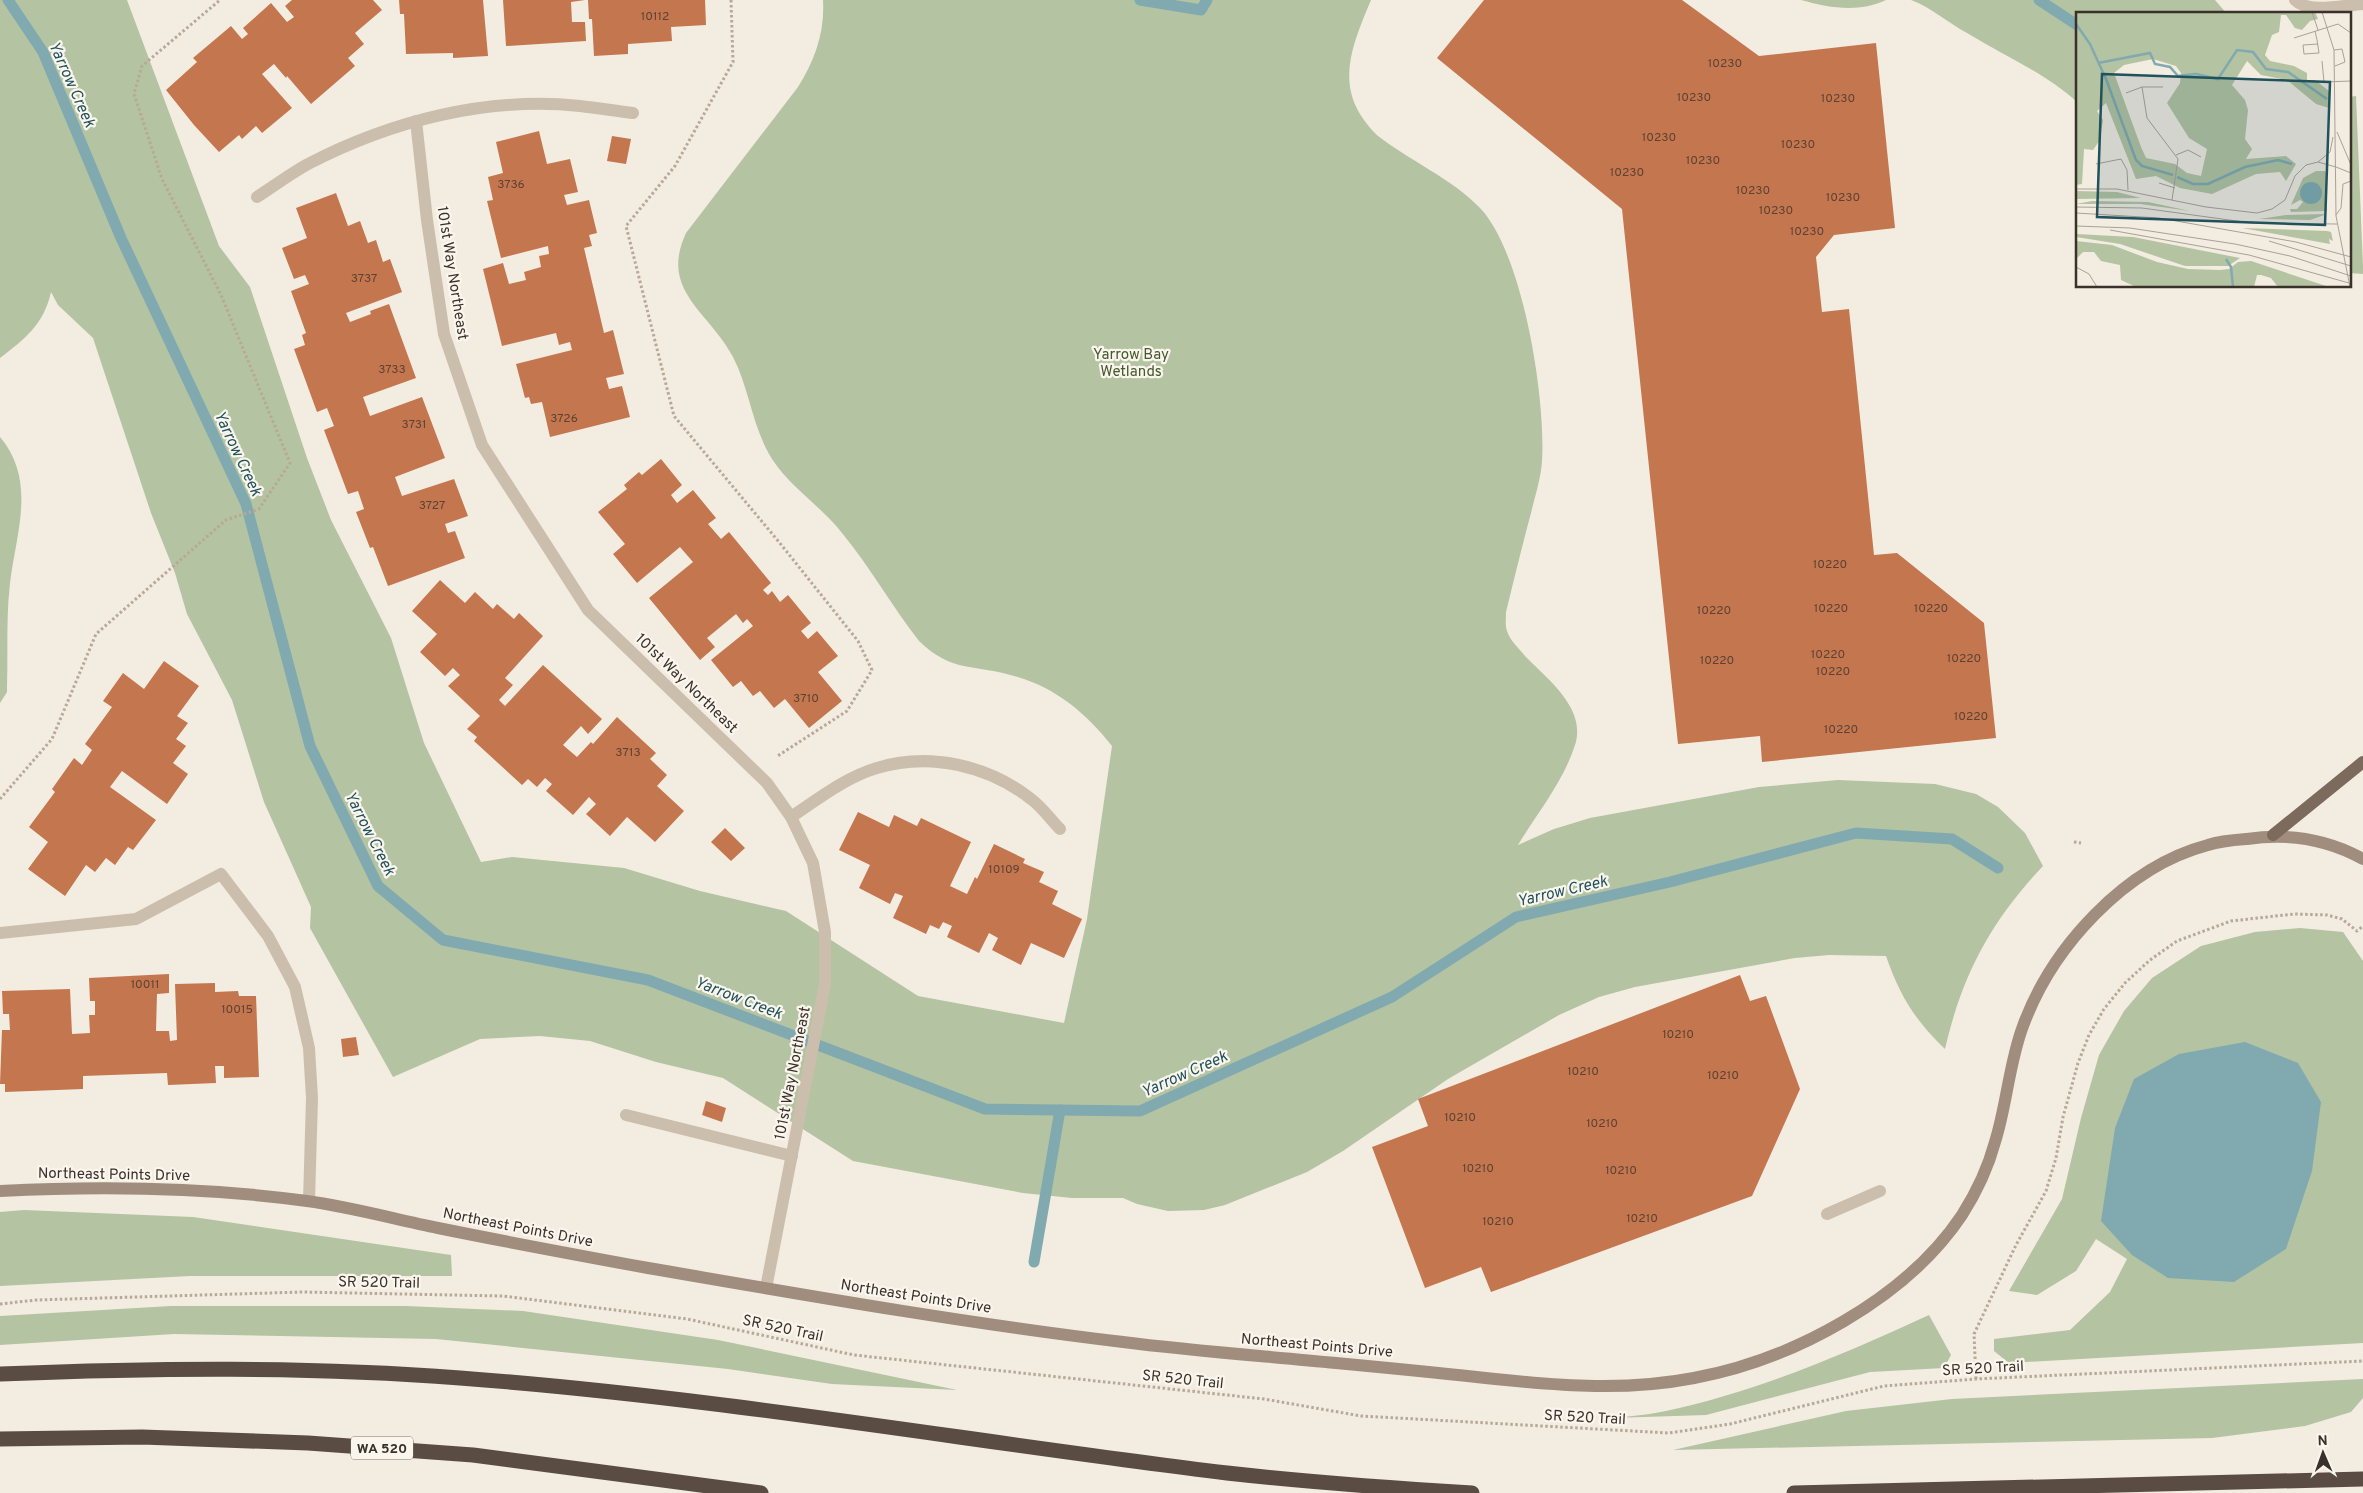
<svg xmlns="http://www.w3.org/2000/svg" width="2363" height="1493" viewBox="0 0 2363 1493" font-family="Overpass,sans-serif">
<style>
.green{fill:#b4c3a1}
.water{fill:#80aab0}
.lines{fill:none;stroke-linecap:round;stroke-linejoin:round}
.stream{stroke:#80aab0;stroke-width:11}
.building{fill:#c4764e}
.path{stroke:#b8a897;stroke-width:3;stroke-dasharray:2.5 2.5;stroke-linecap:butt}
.lane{stroke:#ccbead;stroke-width:12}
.street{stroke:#ccbead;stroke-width:12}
.secondary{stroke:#a08d7e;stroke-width:12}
.primary{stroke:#7c6a5d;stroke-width:12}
.highway{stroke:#5b4c43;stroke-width:15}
.labels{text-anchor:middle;stroke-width:4.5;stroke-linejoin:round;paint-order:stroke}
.number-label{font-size:12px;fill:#5c4234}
.shield{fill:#faf6ee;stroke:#746c66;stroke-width:1}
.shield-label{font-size:14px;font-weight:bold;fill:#3a312b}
.street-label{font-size:15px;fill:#3a312b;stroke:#faf6ee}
.park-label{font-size:15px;fill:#45582f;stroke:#faf6ee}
.water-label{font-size:16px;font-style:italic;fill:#21525c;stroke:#faf6ee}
.inset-river{fill:none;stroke:#80aab0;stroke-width:2.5}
.inset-road{fill:none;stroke:#a9a198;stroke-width:1}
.view{fill:#21525c;fill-opacity:0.15;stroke:#21525c;stroke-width:2.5}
.inset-edge{fill:none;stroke:#3a312b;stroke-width:2.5}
</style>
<rect width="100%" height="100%" fill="#f3ece1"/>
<!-- green -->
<g class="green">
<path d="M 0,0 L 127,0 L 219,246 L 250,287 L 307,458 L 331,520 L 391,638 L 424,743 L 481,862 L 512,857 L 624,868 L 700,891 L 786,911 L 918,996 L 1064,1023 L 1087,919 L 1112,746 C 1086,713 1055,687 1014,676 C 974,664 952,673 919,641 C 892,606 870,567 842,533 C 821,506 791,488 772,459 C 752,427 750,390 733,357 C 709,311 659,291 686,233 L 798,87 C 815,60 825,32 823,0 L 1371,0 C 1350,50 1332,92 1378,136 C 1410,161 1451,178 1480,208 C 1523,253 1546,399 1542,461 C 1541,478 1535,496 1531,513 C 1522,546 1514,579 1506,612 C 1506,619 1505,625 1507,631 C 1510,641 1519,648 1525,656 C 1547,679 1587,708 1575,745 C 1563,782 1538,812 1518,845 L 1554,829 L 1590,818 L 1759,787 L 1838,780 L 1935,784 L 1976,794 L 1998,807 L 2025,833 L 2043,866 C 1991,921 1962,975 1945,1049 C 1914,1019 1900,996 1886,956 L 1829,955 L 1795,958 L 1635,987 L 1599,997 L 1559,1015 L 1448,1079 L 1343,1151 L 1307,1172 L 1225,1205 L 1204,1210 L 1168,1211 L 1137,1204 L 1123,1198 L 1072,1198 L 1023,1193 L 853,1161 L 723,1078 L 656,1062 L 590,1041 L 540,1036 L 480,1039 L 393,1077 L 310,928 L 311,907 L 264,802 L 232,700 L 187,614 L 175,573 L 151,513 L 93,338 L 58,305 L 51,292 C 44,324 25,339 0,358 Z"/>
<path d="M 1801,0 L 1886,0 C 1858,13 1830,8 1801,0 Z"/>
<path d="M 1911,0 L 2215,0 L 2227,14 L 2077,14 L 2077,102 C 2044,72 2004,56 1967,33 C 1948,23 1931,7 1911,0 Z"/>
<polygon points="2356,96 2363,267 2363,274 2349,273 2349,97"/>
<path d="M 0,437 C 37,481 16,533 10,583 C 6,617 8,653 7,687 L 7,692 L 0,703 Z"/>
<polygon points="2300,928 2343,932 2363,961 2363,1343 2009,1363 1994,1351 1994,1339 2070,1330 2110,1292 2127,1259 2096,1239 2076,1271 2037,1295 2009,1291 2062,1199 2081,1118 2099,1055 2124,1011 2152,978 2201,946 2255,932"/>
<polygon points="24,1210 193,1217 451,1255 452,1276 190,1276 0,1286 0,1212"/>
<polygon points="171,1306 406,1306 523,1311 718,1340 957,1390 832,1384 728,1369 436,1339 174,1334 0,1345 0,1316"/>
<path d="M 1929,1315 L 1951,1355 L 1944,1368 L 1870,1372 L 1706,1415 L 1613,1418 C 1630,1416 1648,1415 1666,1411 C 1757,1392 1844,1354 1929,1315 Z"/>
<polygon points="2363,1379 2363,1398 2351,1412 2305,1426 2212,1438 1673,1450 1846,1411 1952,1399"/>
</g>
<!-- water -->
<polygon class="water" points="2245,1042 2298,1063 2321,1102 2312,1171 2286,1249 2234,1282 2168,1278 2132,1255 2101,1221 2115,1128 2134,1079 2179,1054"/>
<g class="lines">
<!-- stream -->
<g class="stream">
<polyline points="8,0 43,52 121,238 246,504 310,746 378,886 443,940 648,980 985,1109 1140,1111 1392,997 1516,917 1670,882 1856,833 1952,839 1998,868"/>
<polyline points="1140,0 1201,10 1207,0"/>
<polyline points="2039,0 2077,25"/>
<polyline points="1034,1262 1060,1110"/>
</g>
</g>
<!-- building -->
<g class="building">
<polygon points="292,0 373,0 382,10 355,33 364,44 348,58 355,66 311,104 287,76 286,78 274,64 262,74 292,108 262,133 256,126 242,139 239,135 219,152 194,125 166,90 197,62 193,58 231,26 242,39 248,34 243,28 271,3 287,22 294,17 285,6"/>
<polygon points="399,0 483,0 488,56 453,58 453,53 406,54 404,14 400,14"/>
<polygon points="503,0 585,0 571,2 572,22 585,22 586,41 506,46"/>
<polygon points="588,0 705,0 706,25 671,27 672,41 628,44 628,54 594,56 592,19 589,19"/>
<polygon points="1484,0 1682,0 1759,56 1876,43 1895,228 1834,235 1816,257 1822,312 1849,309 1874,555 1897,553 1984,623 1996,738 1762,762 1760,736 1678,744 1622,209 1437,58"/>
<polygon points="539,131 547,164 570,159 578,192 564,195 567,205 589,200 597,233 589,235 592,246 584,248 604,333 613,330 624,374 606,378 609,389 622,386 630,417 550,437 542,402 531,404 529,397 525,398 516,364 572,350 570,342 559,345 556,333 502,346 483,269 503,263 509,284 526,280 524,272 541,267 539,256 549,254 548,246 501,258 487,201 493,200 488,177 503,173 496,142"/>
<polygon points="612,136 631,139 626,164 607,161"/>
<polygon points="336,193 348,226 360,221 368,243 376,240 383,262 390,259 402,292 346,313 350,322 371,314 370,311 389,304 416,378 363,397 370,416 422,397 445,458 395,477 402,496 454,479 468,516 445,524 448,533 455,531 465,558 388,586 373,547 370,548 356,512 364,509 358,491 348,494 324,430 334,426 327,408 317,412 294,349 305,345 302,335 306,333 291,291 309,284 305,275 294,279 282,248 307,238 296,208"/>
<polygon points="661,459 682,485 671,495 677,503 693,490 716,518 708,524 721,539 729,532 771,583 763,590 768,595 772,591 780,602 788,595 811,623 801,631 808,639 817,631 838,656 818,672 842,701 809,728 785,699 774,708 760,691 753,696 741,681 733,687 711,660 753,626 747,619 743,623 736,614 707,638 715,647 700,660 649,598 693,562 680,547 637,583 613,554 625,544 598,512 627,489 624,485 639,472 642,475"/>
<polygon points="440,580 465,603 475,592 493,609 497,604 514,619 519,613 543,636 505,678 513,685 499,700 505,706 543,665 602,719 588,734 581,726 563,745 577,757 591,742 593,744 617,717 656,753 650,759 667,775 657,786 684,811 655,842 627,817 610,836 586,814 596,804 589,797 573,815 546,791 552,784 545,778 537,787 528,779 522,785 474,741 477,737 467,729 480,716 448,686 460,675 453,668 445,676 420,652 437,634 412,611"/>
<polygon points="164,661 199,686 177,716 188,723 176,739 186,746 173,763 188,774 167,804 122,771 110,787 156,820 133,850 128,847 115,865 106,858 95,872 86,865 65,896 28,869 48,842 29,827 55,792 52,789 74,758 82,765 92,750 85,744 112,707 103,701 123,673 144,689"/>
<polygon points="858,812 889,827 894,815 917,826 921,818 971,842 950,886 967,894 975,877 977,879 994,844 1025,859 1023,863 1044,872 1039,882 1058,891 1052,904 1082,919 1064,958 1031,943 1021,965 992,950 998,938 989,933 979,953 947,937 952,926 943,922 939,929 930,925 926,934 893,918 903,896 895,893 890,904 859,888 870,865 839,850"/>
<polygon points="725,828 745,848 731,861 711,842"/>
<polygon points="169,974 169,993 157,994 156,1031 169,1031 170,1041 177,1040 175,984 215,983 215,992 238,991 239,996 256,996 259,1077 224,1078 224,1066 215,1066 216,1083 168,1085 167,1073 83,1076 83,1089 5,1092 5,1084 0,1084 2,1030 10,1030 9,1014 3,1014 2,991 70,989 72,1034 90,1033 89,1015 95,1015 95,1001 90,1001 89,978"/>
<polygon points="1740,975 1750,1001 1766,996 1800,1089 1752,1196 1491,1292 1481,1267 1425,1288 1372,1147 1428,1126 1418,1099"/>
<polygon points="356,1037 359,1055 343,1057 341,1039"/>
<polygon points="706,1101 726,1108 722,1122 702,1115"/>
</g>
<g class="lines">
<!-- path -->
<g class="path">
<polyline points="731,0 733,62 675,166 626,226 674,416 779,542 858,641 872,670 847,711 776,757"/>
<polyline points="0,799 52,739 96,634 226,520 259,509 290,463 221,295 162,179 134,94 142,66 220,0"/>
<polyline points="2074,842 2081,843"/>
<polyline points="0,1304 36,1300 303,1292 503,1296 687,1319 854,1355 1264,1399 1361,1416 1669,1433 1730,1424 1884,1386 1976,1379 2363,1361"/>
<polyline points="1976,1379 1974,1334 2016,1245 2046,1191 2056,1158 2063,1117 2078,1063 2089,1035 2104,1009 2125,983 2150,960 2177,941 2231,921 2294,914 2327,915 2342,919 2357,931 2363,926"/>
</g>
<!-- lane -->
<g class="lane">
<path d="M 2295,0 C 2308,14 2345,5 2363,4"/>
<polyline points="626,1115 792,1156"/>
<polyline points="1827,1214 1880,1191"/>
</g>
<!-- street -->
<g class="street">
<polyline points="416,121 427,220 444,334 482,445 588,610 767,783 791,817 813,863 825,932 825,984 766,1288"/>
<path d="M 257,197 C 274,186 290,174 308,164 C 391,121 487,96 580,106 C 598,108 616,111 633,113"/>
<path d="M 791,817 C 818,799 846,777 877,768 C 929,752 988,765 1031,799 C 1042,807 1051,820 1060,829"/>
<polyline points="0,933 136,919 221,874 268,936 295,987 309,1048 312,1098 309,1201"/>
</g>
<!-- secondary -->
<path class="secondary" d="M 0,1191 C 102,1186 205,1187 307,1201 C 351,1207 394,1219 438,1228 C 507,1242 577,1255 648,1268 C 805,1295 964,1323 1123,1342 C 1193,1351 1265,1356 1336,1363 C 1389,1368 1442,1373 1495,1379 C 1563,1386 1627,1391 1694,1378 C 1792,1360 1906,1299 1962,1215 C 1976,1193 1988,1168 1995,1142 C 2007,1104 2009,1063 2023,1026 C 2052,947 2125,867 2208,845 C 2220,841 2234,840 2247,839 C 2287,833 2327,839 2363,859"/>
<!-- primary -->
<polyline class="primary" points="2273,835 2363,762"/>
<!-- highway -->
<g class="highway">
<path d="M 0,1374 C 153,1368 308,1366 460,1378 C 717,1397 972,1442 1227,1473 C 1308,1482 1390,1488 1472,1493"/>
<polyline points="0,1439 142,1437 308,1443 473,1455 761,1493"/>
<polyline points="1794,1493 2363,1479"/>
</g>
</g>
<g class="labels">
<!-- number labels -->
<g class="number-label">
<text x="655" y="20">10112</text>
<text x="1725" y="67">10230</text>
<text x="1694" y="101">10230</text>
<text x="1838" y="102">10230</text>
<text x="1659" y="141">10230</text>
<text x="1798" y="148">10230</text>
<text x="1703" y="164">10230</text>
<text x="1627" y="176">10230</text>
<text x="511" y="188">3736</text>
<text x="1753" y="194">10230</text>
<text x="1843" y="201">10230</text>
<text x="1776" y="214">10230</text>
<text x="1807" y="235">10230</text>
<text x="364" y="282">3737</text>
<text x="392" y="373">3733</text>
<text x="564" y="422">3726</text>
<text x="414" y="428">3731</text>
<text x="432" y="509">3727</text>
<text x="1830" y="568">10220</text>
<text x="1831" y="612">10220</text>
<text x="1931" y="612">10220</text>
<text x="1714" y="614">10220</text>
<text x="1828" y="658">10220</text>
<text x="1964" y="662">10220</text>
<text x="1717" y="664">10220</text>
<text x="1833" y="675">10220</text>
<text x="806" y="702">3710</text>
<text x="1971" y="720">10220</text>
<text x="1841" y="733">10220</text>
<text x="628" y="756">3713</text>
<text x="1004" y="873">10109</text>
<text x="145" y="988">10011</text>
<text x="237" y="1013">10015</text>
<text x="1678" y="1038">10210</text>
<text x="1583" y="1075">10210</text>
<text x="1723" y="1079">10210</text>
<text x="1460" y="1121">10210</text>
<text x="1602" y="1127">10210</text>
<text x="1478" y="1172">10210</text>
<text x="1621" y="1174">10210</text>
<text x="1642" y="1222">10210</text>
<text x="1498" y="1225">10210</text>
</g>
<!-- shield labels -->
<rect class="shield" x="351" y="1436.5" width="62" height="23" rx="4"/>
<g class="shield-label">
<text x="382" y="1453">WA 520</text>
</g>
<!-- street labels -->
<g class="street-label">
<text transform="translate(453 273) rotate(81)" y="5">101st Way Northeast</text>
<text transform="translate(687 683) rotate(44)" y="5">101st Way Northeast</text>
<text transform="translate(792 1073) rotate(-79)" y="5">101st Way Northeast</text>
<text transform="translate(114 1174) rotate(1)" y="5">Northeast Points Drive</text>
<text transform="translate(518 1227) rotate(11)" y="5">Northeast Points Drive</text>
<text transform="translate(379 1282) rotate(1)" y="5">SR 520 Trail</text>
<text transform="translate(916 1296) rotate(9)" y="5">Northeast Points Drive</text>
<text transform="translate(783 1328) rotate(12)" y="5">SR 520 Trail</text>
<text transform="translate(1317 1345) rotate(5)" y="5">Northeast Points Drive</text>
<text transform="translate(1983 1368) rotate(-3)" y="5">SR 520 Trail</text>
<text transform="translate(1183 1379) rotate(6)" y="5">SR 520 Trail</text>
<text transform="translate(1585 1417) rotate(3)" y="5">SR 520 Trail</text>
</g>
<!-- park labels -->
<g class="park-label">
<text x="1131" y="359">Yarrow Bay<tspan x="1131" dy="17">Wetlands</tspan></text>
</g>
<!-- water labels -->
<g class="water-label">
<text transform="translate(73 84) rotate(66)" y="6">Yarrow Creek</text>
<text transform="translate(239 453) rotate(65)" y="6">Yarrow Creek</text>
<text transform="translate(371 833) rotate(63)" y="6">Yarrow Creek</text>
<text transform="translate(1562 890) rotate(-13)" y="6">Yarrow Creek</text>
<text transform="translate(739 997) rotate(21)" y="6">Yarrow Creek</text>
<text transform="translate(1184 1073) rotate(-24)" y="6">Yarrow Creek</text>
</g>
</g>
<!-- overview -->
<g transform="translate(2076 12)">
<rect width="275" height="275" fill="#f3ece1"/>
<path d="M 0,0 L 239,0 L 242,7 L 234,9 L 226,18 L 219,16 L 210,3 L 205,3 L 203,20 L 196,23 L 189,43 L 194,49 L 218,54 L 231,61 L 231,68 L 239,68 L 253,79 L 253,96 L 240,92 L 211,68 L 185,63 L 171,49 L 156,73 L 169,88 L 172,98 L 169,127 L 176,137 L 170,147 L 210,144 L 220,152 L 210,169 L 204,160 L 180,162 L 136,182 L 104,176 L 80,164 L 60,167 L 30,91 L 21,99 L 27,108 L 24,128 L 17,138 L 8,137 L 6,172 L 0,173 ZM 77,47 L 100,54 L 105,61 L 104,71 L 91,91 L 113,126 L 131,137 L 125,164 L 111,161 L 99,152 L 70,146 L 65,135 L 38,61 L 48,53 ZM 240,159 L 249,159 L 251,163 L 251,199 L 215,200 L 214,197 L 221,197 L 227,190 L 224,188 L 215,193 L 227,166 ZM 0,179 L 41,180 L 65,186 L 0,187 ZM 16,189 L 72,190 L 114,199 L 64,192 L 0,192 ZM 251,202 L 234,208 L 183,207 L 210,203 ZM 166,216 L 251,219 L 255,220 L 257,229 L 253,227 L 254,232 ZM 0,222 L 57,225 L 164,246 L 152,254 L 109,254 L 44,232 L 0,225 ZM 0,229 L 36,233 L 81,250 L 112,257 L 144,258 L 153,257 L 162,250 L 175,249 L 253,275 L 202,275 L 195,266 L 185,263 L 181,263 L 178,275 L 60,275 L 45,268 L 44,253 L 25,249 L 18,240 L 7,240 L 0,247 Z" fill="#b4c3a1" fill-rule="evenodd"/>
<path d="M224 181a11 11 0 1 1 22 0a11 11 0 1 1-22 0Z" fill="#80aab0"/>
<path class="inset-river" d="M 0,12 L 14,32 L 30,67 L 60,148 L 66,154 L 97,163M 22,51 L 74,41 L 79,52 L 94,55 L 102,64 L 120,62 L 142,67 L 161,38 L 177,40 L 190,57 L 212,60 L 251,87M 101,165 L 117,172 L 132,172 L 169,155 L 202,148 L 216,152M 150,247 L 155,255 L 157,275"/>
<path class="inset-road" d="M 236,0 L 242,18M 246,0 L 258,38 L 260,204 L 274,275M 239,19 L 241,28 L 243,41 L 228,42 L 227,33 L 242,32M 218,26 L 262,12 L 275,21M 258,38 L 266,37 L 269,50 L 259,54M 246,49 L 248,70 L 275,69M 66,75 L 71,106 L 102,147 L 96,188M 50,81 L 66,75 L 87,75M 261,120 L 275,153M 100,143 L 112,138 L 125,145M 242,150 L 254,140 L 257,125M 20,152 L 45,147 L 51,158 L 52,178M 260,155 L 275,161M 83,171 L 99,176M 0,177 L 41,177 L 130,195 L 181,201 L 196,197 L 209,188 L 219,164 L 230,153 L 242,150 L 260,155M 0,195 L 66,196 L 175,211 L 261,212M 0,201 L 83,206 L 220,230 L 275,245M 260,203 L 265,196 L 267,172 L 275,169M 0,214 L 54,216 L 159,232 L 214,244 L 275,264M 34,218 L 173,243 L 273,271M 193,229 L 275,254M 0,255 L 13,262 L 21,275"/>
<path class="view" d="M 26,62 L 254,70 L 249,213 L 21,205 Z"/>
<rect width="275" height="275" class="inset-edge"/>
</g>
<!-- north arrow -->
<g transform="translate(2323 1453) rotate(358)" stroke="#faf6ee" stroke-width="4" paint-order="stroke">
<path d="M0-4L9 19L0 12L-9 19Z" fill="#3a312b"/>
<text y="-8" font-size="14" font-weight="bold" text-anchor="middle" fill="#3a312b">N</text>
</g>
</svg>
